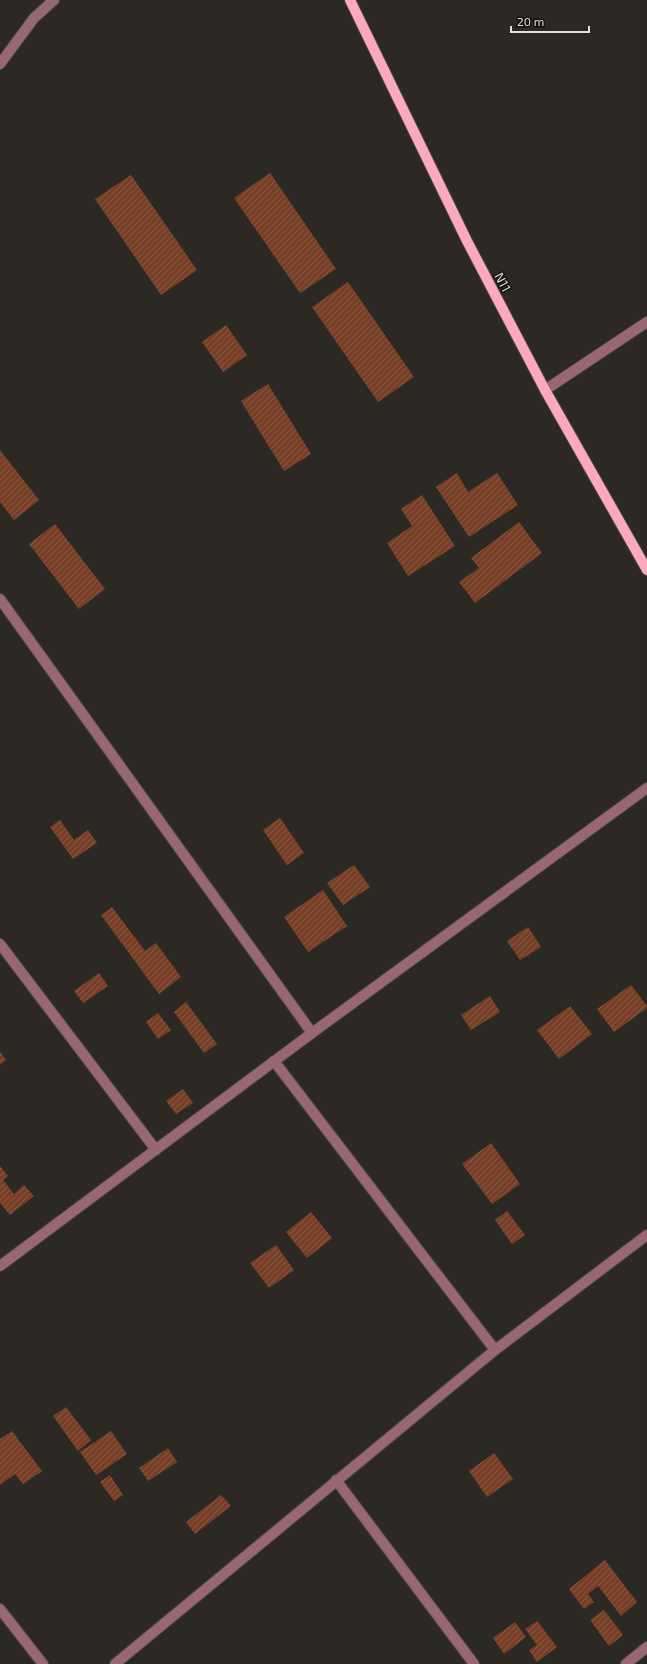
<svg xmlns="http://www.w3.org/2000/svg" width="647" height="1664" viewBox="0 0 647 1664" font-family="'Exo 2',sans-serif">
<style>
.building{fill:url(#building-hatch)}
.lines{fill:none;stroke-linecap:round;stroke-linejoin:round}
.minor-casing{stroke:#494643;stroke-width:12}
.major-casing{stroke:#494643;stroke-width:12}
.minor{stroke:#996772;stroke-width:10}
.major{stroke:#fca9bc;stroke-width:10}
.labels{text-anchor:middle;stroke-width:3;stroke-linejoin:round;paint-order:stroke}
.street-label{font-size:13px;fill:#e3e1de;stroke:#141210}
</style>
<defs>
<pattern id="building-hatch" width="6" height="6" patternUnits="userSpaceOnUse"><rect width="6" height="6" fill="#773f26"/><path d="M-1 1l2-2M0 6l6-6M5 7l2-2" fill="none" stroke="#8a5a45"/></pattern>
</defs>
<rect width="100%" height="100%" fill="#2c2925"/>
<!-- building -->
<g class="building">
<polygon points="270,173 336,269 300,293 234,198"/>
<polygon points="131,175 197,270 161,295 95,199"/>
<polygon points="348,282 414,377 378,402 312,307"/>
<polygon points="226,325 247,355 223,372 202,342"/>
<polygon points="268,384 311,454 284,471 241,401"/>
<polygon points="0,450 39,500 14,520 0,502"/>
<polygon points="457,473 468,492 497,473 518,505 469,537 436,487"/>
<polygon points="422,495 455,546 408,576 387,543 412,526 401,509"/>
<polygon points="519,522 542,553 475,603 459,582 479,568 471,558"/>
<polygon points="55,524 105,589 79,609 29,544"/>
<polygon points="280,818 304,853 287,865 263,830"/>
<polygon points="60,820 74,840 88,830 97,843 73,859 50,827"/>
<polygon points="354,865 370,887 343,905 327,883"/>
<polygon points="323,890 347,926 308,952 284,917"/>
<polygon points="112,907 145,951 156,943 181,977 159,994 101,915"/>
<polygon points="528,927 541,947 520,960 507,941"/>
<polygon points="99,973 108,986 83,1003 74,991"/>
<polygon points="631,985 647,1006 647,1008 614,1032 597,1009"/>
<polygon points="490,996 500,1012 471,1030 461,1015"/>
<polygon points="186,1002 217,1044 204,1053 174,1012"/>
<polygon points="570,1006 592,1034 559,1059 537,1030"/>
<polygon points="158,1013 171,1030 158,1039 146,1022"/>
<polygon points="0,1052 6,1060 0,1065"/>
<polygon points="183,1089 193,1103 176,1114 166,1101"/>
<polygon points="491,1143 520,1184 492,1204 462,1164"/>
<polygon points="0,1166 8,1176 3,1180 14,1194 24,1185 34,1196 10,1215 0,1203"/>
<polygon points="507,1211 525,1235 512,1244 495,1220"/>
<polygon points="311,1212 332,1238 307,1258 286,1232"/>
<polygon points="276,1245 294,1270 269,1288 250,1263"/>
<polygon points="66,1407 91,1440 78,1451 53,1416"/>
<polygon points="12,1431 42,1471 23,1484 15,1474 0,1485 0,1439"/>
<polygon points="111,1431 127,1454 96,1475 80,1452"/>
<polygon points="168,1448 177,1462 148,1481 139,1468"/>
<polygon points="494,1453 513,1479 487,1497 469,1471"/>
<polygon points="110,1475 123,1495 114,1501 100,1482"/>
<polygon points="221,1495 231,1506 195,1534 186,1522"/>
<polygon points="605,1560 637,1602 621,1616 598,1586 588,1594 594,1602 584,1609 569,1589"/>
<polygon points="604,1610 623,1635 609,1646 590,1620"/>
<polygon points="537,1621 557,1647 537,1662 529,1650 537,1645 525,1629"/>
<polygon points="515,1622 526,1637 504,1654 493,1638"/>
</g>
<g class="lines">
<!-- minor casing -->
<g class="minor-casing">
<g id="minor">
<polyline points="0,64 34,18 54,0"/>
<polyline points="545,390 647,322"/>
<polyline points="0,599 312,1033"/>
<polyline points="0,944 156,1150"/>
<polyline points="274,1061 495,1350"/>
<polyline points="0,1266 312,1033 647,788"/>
<polyline points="336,1480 474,1664"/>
<polyline points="0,1609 43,1664"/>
<polyline points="115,1664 495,1350 647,1235"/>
<polyline points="626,1664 647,1647"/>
</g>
</g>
<!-- major casing -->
<g class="major-casing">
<polyline id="major" points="350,0 467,241 545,390 647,570"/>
</g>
<!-- minor -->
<use href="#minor" class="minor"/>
<!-- major -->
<use href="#major" class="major"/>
</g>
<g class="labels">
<!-- street labels -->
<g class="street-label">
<text transform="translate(503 282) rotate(62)" y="5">N11</text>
</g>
</g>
<!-- scale -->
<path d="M511 26v6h78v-6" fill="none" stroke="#e3e1de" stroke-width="2"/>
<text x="517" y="26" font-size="12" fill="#e3e1de" stroke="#141210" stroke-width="3" paint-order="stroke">20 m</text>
</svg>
